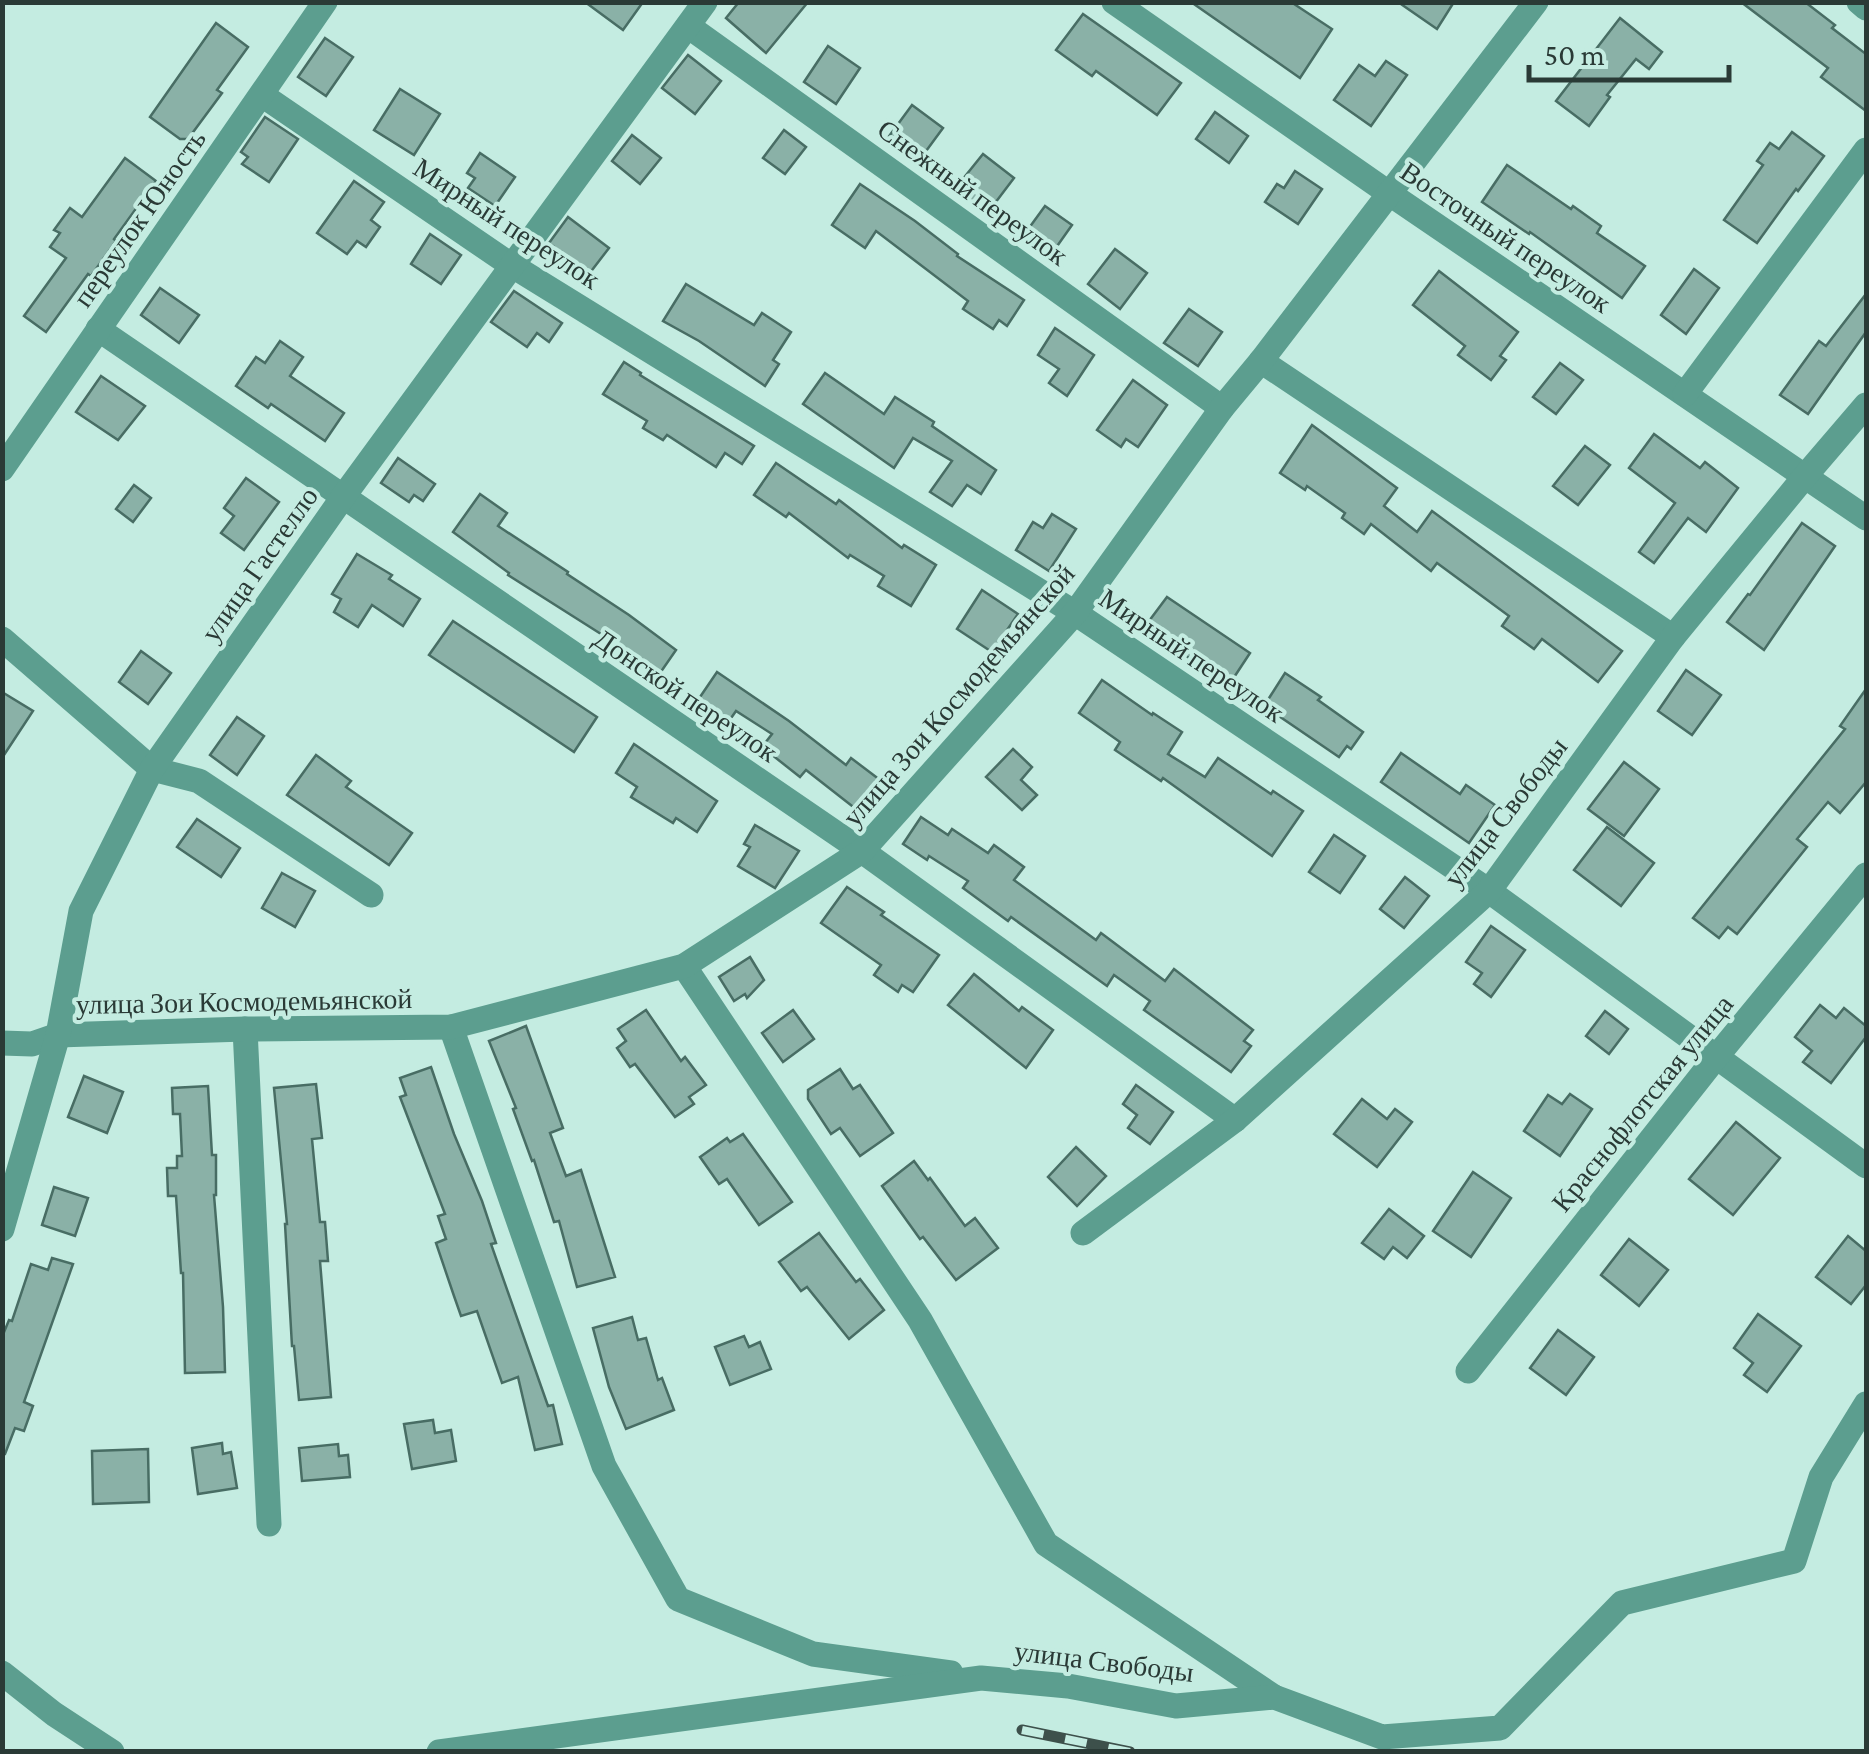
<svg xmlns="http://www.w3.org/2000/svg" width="1869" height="1754" viewBox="0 0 1869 1754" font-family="'Crimson Pro',serif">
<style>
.building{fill:#8ab1a7;stroke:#486d64;stroke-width:2.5}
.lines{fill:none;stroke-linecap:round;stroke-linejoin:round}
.minor{stroke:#5c9e8f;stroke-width:25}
.rail-casing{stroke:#3d504b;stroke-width:11}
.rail{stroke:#c4ece1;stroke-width:8;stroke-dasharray:22;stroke-linecap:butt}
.labels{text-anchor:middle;stroke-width:8;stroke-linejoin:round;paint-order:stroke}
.street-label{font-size:28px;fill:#2a3a36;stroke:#c4ece1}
</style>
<rect width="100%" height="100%" fill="#c4ece1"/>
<!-- building -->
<g class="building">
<polygon points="585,2 643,2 623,30"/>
<polygon points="739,2 808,2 766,53 726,18"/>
<polygon points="1191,2 1291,2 1332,29 1300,78"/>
<polygon points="1398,2 1454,2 1437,29"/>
<polygon points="1741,2 1805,2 1835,25 1832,28 1866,54 1866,111 1821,77 1828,68"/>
<polygon points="1083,14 1181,83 1157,115 1096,71 1092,76 1056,50"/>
<polygon points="1620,18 1662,52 1649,69 1636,59 1607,95 1610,97 1589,126 1556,101"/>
<polygon points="216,23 248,47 217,90 222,93 188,139 180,139 150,117"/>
<polygon points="325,38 353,57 326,96 298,77"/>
<polygon points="828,46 860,68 836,104 804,82"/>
<polygon points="688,55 721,81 695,114 662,88"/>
<polygon points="1386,61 1407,75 1371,126 1334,100 1359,65 1375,76"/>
<polygon points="400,89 440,114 414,155 374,130"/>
<polygon points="912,105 943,128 918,162 887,139"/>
<polygon points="1215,112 1248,136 1229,163 1196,139"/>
<polygon points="265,117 298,139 269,182 242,164 248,157 241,152"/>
<polygon points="784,130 806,147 785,174 763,158"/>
<polygon points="1792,132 1824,156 1798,191 1796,189 1757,243 1724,220 1763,165 1757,161 1770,143 1779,149"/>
<polygon points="632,135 661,158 640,184 612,161"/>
<polygon points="480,153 515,177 495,206 468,188 475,178 467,173"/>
<polygon points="983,154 1014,178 986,215 954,190"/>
<polygon points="125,158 156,181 114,239 116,241 91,276 88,274 46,332 24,316 66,258 50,247 60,233 54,230 70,208 82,217"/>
<polygon points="1507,165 1571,209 1573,206 1601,226 1597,233 1645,266 1622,298 1530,232 1529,234 1482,202"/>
<polygon points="1295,171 1322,189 1298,224 1265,202 1277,184 1284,188"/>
<polygon points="354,181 384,202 371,220 380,227 366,247 357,241 347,254 317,233"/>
<polygon points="860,184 915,221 958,254 957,256 1024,300 1007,326 999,320 993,329 963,309 968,301 876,231 865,248 832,225"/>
<polygon points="1045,206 1072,225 1048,259 1021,239"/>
<polygon points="568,217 609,248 589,274 549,243"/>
<polygon points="430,234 461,255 441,284 411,264"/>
<polygon points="1115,249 1147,273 1120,309 1088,284"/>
<polygon points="1694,269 1719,288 1686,334 1661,315"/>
<polygon points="1439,271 1518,332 1500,356 1506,360 1491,380 1458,355 1465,346 1413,305"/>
<polygon points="686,284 754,325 762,313 791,332 773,360 779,364 765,386 699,341 663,321"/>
<polygon points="160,288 199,315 179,343 141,315"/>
<polygon points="514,291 562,323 549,342 537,333 527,347 491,322"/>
<polygon points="1866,294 1866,332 1808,414 1780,395 1819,341 1826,346"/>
<polygon points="1189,309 1222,332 1198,366 1164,343"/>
<polygon points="1055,328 1094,355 1067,396 1049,383 1059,369 1038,355"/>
<polygon points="280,341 303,357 290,376 344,413 325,441 271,404 268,408 236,386 256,357 265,363"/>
<polygon points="624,362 641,373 640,375 754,446 742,464 725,453 716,467 667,435 663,440 643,428 647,421 603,394"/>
<polygon points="1560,363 1583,380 1556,414 1533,397"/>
<polygon points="825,373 884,414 895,397 934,422 932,426 996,470 981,494 967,485 952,506 930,492 952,461 913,438 894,468 803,404"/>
<polygon points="101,376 145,406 118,440 76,412"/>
<polygon points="1133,380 1167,405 1138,447 1126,439 1121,447 1097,430"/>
<polygon points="1312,425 1397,488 1384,506 1417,532 1432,511 1622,651 1598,682 1542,639 1534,649 1502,626 1509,616 1437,563 1431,571 1371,524 1364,534 1342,518 1345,513 1307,486 1305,490 1280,473"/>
<polygon points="1654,434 1700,468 1705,462 1738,488 1706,532 1688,518 1654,563 1639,552 1675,503 1629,468"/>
<polygon points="1585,446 1610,465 1578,505 1553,486"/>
<polygon points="398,458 435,484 423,501 414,495 409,502 381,483"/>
<polygon points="776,463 836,504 839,500 902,548 904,545 936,565 911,606 878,586 884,576 850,555 848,558 789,513 786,517 754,495"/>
<polygon points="246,478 279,502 244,550 221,533 234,516 224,508"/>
<polygon points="134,485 151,498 133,522 116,509"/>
<polygon points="480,494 507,513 498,526 568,572 567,574 629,615 676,650 658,676 612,641 508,575 509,573 453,532"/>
<polygon points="1052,514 1076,529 1049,571 1016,550 1033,522 1043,528"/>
<polygon points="1802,523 1835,546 1764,650 1727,622 1748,594 1750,595"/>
<polygon points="357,554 392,575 389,579 420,599 403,626 372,605 358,627 334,612 341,599 332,594"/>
<polygon points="982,590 1018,614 992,652 957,629"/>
<polygon points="1167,597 1250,653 1227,688 1195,667 1197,664 1146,625"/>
<polygon points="453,621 597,717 574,752 429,655"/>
<polygon points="141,651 171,673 148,704 119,682"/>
<polygon points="1686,670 1721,695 1692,735 1658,711"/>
<polygon points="717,672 789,721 846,765 851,758 884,783 861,813 806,770 800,777 762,747 772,734 736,711 729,721 698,700"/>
<polygon points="1285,673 1321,697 1318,700 1363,732 1351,749 1347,746 1339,757 1264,706"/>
<polygon points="1102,680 1152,715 1153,713 1182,732 1168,754 1205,777 1218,758 1271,794 1273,791 1303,811 1272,856 1163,778 1161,781 1115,750 1120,742 1079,713"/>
<polygon points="1866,689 1866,782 1840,813 1828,802 1797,839 1807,847 1737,934 1728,927 1719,938 1693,918 1845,729 1840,726"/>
<polygon points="2,692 33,711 2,758"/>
<polygon points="237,717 264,736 237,775 210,755"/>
<polygon points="634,744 717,801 697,832 676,818 673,823 631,797 637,787 616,773"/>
<polygon points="1013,749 1032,767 1021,780 1037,795 1022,810 986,777"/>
<polygon points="1401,753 1460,794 1466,785 1495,805 1469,843 1381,782"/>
<polygon points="316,755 351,781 346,787 412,833 389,865 287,795"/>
<polygon points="1624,762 1659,789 1624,836 1588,809"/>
<polygon points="921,817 948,835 952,829 988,853 994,845 1024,867 1014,880 1096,940 1101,933 1165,981 1174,969 1253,1030 1244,1041 1251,1046 1231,1072 1144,1010 1150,1001 1114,975 1107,986 1011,917 1008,921 963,888 968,881 929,856 927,860 903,844"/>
<polygon points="197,819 240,848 221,877 177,847"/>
<polygon points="755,825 799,851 775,888 738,866 750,847 744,844"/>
<polygon points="1607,827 1654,863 1621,906 1574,870"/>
<polygon points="1334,835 1365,856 1340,893 1309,872"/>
<polygon points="282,873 315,891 295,927 262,908"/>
<polygon points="1405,877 1429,896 1404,928 1380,909"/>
<polygon points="847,887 884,912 881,915 939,955 913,992 902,985 898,992 874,975 881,965 821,923"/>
<polygon points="1491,926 1525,950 1491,997 1474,984 1482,973 1466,962"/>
<polygon points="750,957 764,980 747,998 745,994 734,1001 719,977"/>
<polygon points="974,974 1019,1011 1022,1007 1053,1030 1026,1068 948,1005"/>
<polygon points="1820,1005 1836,1018 1844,1008 1866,1026 1866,1037 1831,1083 1803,1062 1812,1051 1795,1037"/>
<polygon points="646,1010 681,1061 685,1057 706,1085 689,1097 694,1104 675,1117 635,1064 630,1067 617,1048 626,1041 618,1029"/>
<polygon points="793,1010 814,1039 783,1062 762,1033"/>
<polygon points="1605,1011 1628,1029 1609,1054 1586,1036"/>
<polygon points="526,1026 563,1128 550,1133 566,1176 581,1170 615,1277 577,1287 559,1221 554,1222 534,1160 532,1161 513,1109 516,1108 489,1041"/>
<polygon points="431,1067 454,1134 482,1201 496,1243 491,1244 548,1406 553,1405 562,1444 535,1450 518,1377 502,1383 477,1311 461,1316 454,1296 436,1243 446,1239 438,1216 445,1214 400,1097 406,1095 400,1078"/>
<polygon points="840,1069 853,1089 860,1085 893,1133 860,1156 840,1128 831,1134 808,1099 808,1090"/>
<polygon points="84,1076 123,1092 107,1133 68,1117"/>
<polygon points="316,1084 322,1138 312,1139 320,1222 325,1222 328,1261 320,1261 331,1397 299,1400 294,1346 292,1346 285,1224 287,1224 274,1088"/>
<polygon points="1136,1085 1173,1112 1150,1144 1128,1128 1137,1115 1123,1104"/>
<polygon points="208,1086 212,1155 216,1155 216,1195 214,1195 223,1307 225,1372 185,1373 183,1273 181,1273 176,1196 168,1196 167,1168 177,1168 177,1156 182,1156 180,1114 173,1114 172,1088"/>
<polygon points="1570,1094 1592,1109 1560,1156 1524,1131 1548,1095 1562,1104"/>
<polygon points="1362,1099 1387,1119 1395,1109 1412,1122 1377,1167 1334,1134"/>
<polygon points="1736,1122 1780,1158 1733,1215 1689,1179"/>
<polygon points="743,1134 792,1202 759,1225 727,1179 719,1184 700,1157 727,1138 730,1142"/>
<polygon points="1076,1147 1106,1176 1077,1206 1048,1177"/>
<polygon points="914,1161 928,1180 930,1178 965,1226 975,1218 998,1248 956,1280 923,1237 920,1239 882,1186"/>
<polygon points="1473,1172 1511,1198 1471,1257 1433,1231"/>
<polygon points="54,1187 88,1198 75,1236 42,1225"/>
<polygon points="1389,1209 1424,1236 1407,1258 1393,1247 1384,1259 1362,1243"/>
<polygon points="819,1233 856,1282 860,1279 884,1310 849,1339 807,1287 801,1291 779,1262"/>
<polygon points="1848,1236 1866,1251 1866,1285 1851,1304 1816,1277"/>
<polygon points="1629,1239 1668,1270 1639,1306 1601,1275"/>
<polygon points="52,1258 73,1264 24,1402 33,1406 24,1431 15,1428 5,1454 2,1454 2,1337 9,1320 12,1321 31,1264 48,1270"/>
<polygon points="1758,1314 1801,1346 1767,1392 1744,1375 1753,1363 1734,1348"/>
<polygon points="632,1317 638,1340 646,1338 658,1380 662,1378 674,1410 626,1429 609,1387 593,1328"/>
<polygon points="1558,1330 1594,1357 1566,1395 1530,1368"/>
<polygon points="744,1336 749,1347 760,1342 771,1369 730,1385 715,1347"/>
<polygon points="433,1420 435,1433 451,1430 456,1461 412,1469 404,1424"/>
<polygon points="222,1443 223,1454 231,1452 237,1488 198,1494 192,1448"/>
<polygon points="338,1444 339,1456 348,1455 350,1477 302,1481 299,1448"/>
<polygon points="148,1449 149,1502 93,1504 92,1451"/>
</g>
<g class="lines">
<!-- minor -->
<g class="minor">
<polyline points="1114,2 1390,194 1866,518"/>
<polyline points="1859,2 1866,8"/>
<polyline points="688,26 1222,408"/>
<polyline points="262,95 511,265 1075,613 1489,891 1866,1166"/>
<polyline points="98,329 862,851 1235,1120"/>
<polyline points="1261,361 1673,637"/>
<polyline points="1685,394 1866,150"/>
<polyline points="2,469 325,2"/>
<polyline points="2,639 152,769 199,781 371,895"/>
<polyline points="684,966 920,1320 1046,1544 1274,1697"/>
<polyline points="451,1027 604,1466 678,1599 813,1654 951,1673"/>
<polyline points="245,1029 269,1524"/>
<polyline points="2,1043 32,1044 58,1035 245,1029 451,1027 684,966 862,851 1075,613 1222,408 1261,361 1536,2"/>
<polyline points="2,1229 58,1035 81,911 152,769 343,497 705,2"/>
<polyline points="1083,1233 1235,1120 1489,891 1673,637 1806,475 1866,405"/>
<polyline points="1468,1371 1717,1056 1866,875"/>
<polyline points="2,1673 54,1714 112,1752"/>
<polyline points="439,1752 981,1678 1068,1686 1176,1706 1274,1697 1382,1737 1500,1728 1622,1603 1794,1561 1821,1477 1866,1404"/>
</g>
<!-- rail casing -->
<g class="rail-casing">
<polyline id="rail" points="1022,1730 1130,1752"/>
</g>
<!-- rail -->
<use href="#rail" class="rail"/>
</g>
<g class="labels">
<!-- street labels -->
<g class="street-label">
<text transform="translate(973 192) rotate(36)" y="10">Снежный переулок</text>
<text transform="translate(139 218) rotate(-55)" y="10">переулок Юность</text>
<text transform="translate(507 223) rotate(33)" y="10">Мирный переулок</text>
<text transform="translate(1506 237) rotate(34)" y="10">Восточный переулок</text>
<text transform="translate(259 564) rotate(-55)" y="10">улица Гастелло</text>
<text transform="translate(1192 655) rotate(34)" y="10">Мирный переулок</text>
<text transform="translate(686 695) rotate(34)" y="10">Донской переулок</text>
<text transform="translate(958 695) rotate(-49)" y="10">улица Зои Космодемьянской</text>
<text transform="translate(1505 812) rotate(-52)" y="10">улица Свободы</text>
<text transform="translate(244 1001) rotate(-1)" y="10">улица Зои Космодемьянской</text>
<text transform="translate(1642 1103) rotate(-51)" y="10">Краснофлотская улица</text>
<text transform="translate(1104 1661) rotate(7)" y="10">улица Свободы</text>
</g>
</g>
<!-- border -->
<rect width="1869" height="1754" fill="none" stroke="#2a3a36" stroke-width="10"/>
<!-- scale -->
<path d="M1529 65v15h200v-15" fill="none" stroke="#2a3a36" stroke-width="5"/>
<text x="1544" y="65" font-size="30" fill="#2a3a36" stroke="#c4ece1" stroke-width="8" paint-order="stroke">50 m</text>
</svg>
